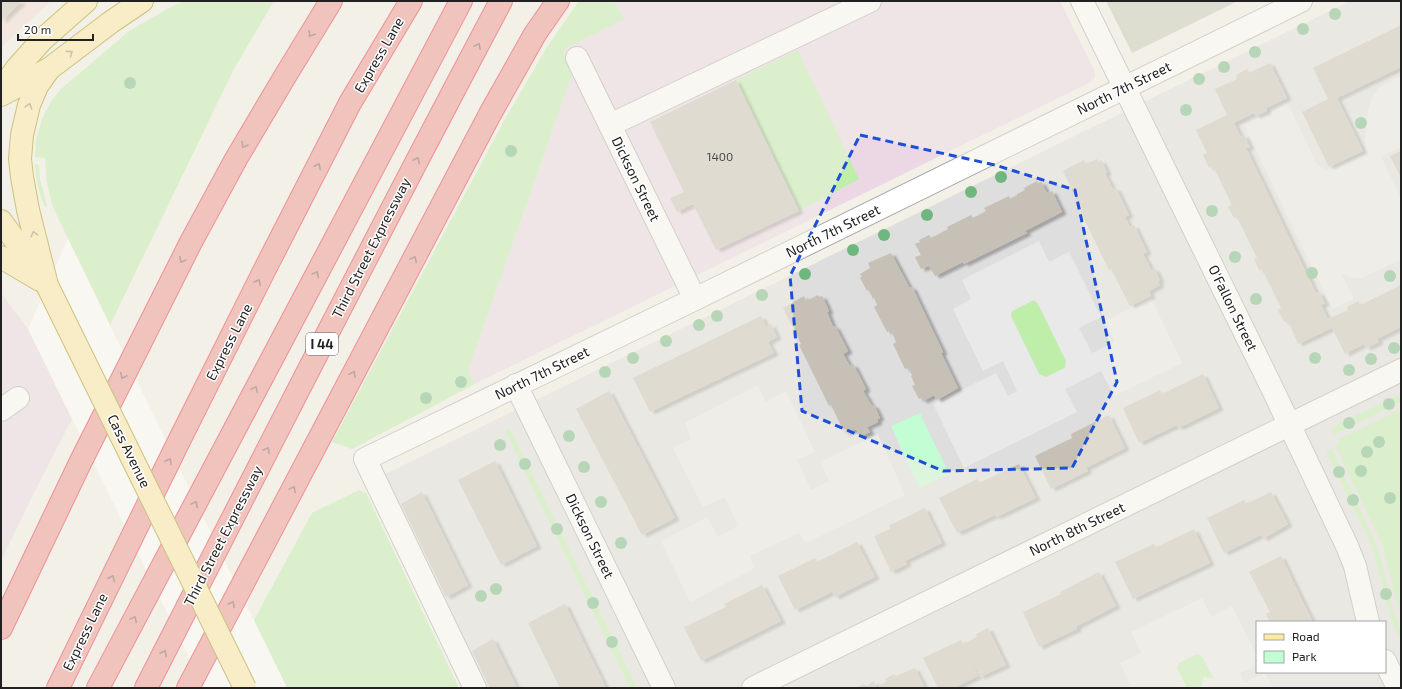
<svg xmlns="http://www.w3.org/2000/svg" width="1402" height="689" viewBox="0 0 1402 689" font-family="'Exo 2',sans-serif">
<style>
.residential{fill:#dfdede;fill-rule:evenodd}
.commercial{fill:#f3dcd5}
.industrial{fill:#ebd8e4}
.construction{fill:#c3c7b1}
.grass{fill:#beeeaa}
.park{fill:#c2fdd3}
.parking{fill:#e9e9e9;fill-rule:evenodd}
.pier{fill:#fff}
.building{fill:#c7c0b6;filter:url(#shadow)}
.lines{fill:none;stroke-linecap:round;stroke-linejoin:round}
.minor-casing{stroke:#a8a8a8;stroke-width:24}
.major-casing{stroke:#9d8900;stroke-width:24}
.highway-casing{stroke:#e71c39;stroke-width:24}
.minor{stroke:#fff;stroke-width:22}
.major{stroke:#ffe99e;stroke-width:22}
.highway{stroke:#ed8c8a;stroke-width:22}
.major-bridge-casing{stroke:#9d8900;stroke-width:24;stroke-linecap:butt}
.major-bridge{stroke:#ffe99e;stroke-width:22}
.tree{fill:#6fb77f}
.oneway{stroke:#7d5150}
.oneway2{stroke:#9b8f66}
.marked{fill:none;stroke:#1d4ed8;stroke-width:3;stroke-dasharray:8 5;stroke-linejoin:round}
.labels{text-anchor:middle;stroke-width:3;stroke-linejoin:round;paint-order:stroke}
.number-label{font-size:12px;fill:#4a4946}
.shield{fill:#fff;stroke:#646464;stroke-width:1}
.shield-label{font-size:13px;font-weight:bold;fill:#212121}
.street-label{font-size:14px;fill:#212121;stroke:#fff}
</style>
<defs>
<filter id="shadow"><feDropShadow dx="4.5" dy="2.5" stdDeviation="1" flood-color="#0004"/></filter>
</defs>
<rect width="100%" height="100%" fill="#f2f0e7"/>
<!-- residential -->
<path class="residential" d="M 1350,1 L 1401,1 L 1401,688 L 475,688 L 379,479 L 385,474 ZM 1257,622 L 1385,622 L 1385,672 L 1257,672 Z"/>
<!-- commercial -->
<polygon class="commercial" points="1,1 51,1 1,47"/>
<!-- industrial -->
<g class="industrial">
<polygon points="614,1 1060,1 1095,72 1095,77 1091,82 475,384 468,371 573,72 563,50 623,19"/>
<polygon points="1,293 28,329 72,419 33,495 1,561"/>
</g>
<!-- construction -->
<polygon class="construction" points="1106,1 1238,1 1132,53"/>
<!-- grass -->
<g class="grass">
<polygon points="185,1 274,1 234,69 110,325 52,205 47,183 45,158 35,157 36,140 42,119 50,103 60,90 129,31 169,8"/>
<polygon points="579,1 614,1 624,19 563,50 573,72 468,371 475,384 352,449 332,442 505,119 547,47"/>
<polygon points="798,50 859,179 799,211 736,80"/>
<path d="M 35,164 L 39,165 L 40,180 L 47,206 L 45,207 C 39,193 36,180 35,164 Z"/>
<polygon points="1034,300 1038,303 1066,361 1065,368 1046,377 1039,374 1011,316 1011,311"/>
<polygon points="1401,394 1401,402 1333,435 1331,430 1338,424"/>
<polygon points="1401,409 1401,613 1396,600 1383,546 1336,447 1341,438"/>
<polygon points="510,429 637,688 630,688 505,431"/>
<polygon points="1332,449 1376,544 1382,563 1394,613 1401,630 1401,643 1390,615 1372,546 1326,451"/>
<polygon points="359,490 366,493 459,688 287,688 254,620 312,513"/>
<polygon points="1197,654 1202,656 1214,679 1204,677 1201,688 1187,688 1177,668 1179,663"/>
</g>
<!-- park -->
<polygon class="park" points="920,413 949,474 919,488 891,426"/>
<!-- parking -->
<g class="parking">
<polygon points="1401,76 1401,147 1381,157 1401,198 1401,260 1361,278 1352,278 1345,274 1342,275 1354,299 1332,309 1244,125 1288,104 1317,164 1327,171 1365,153 1366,120 1371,99 1378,88"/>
<path d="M 1039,241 L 1049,262 L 1069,252 L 1101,317 L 1079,328 L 1092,353 L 1115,342 L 1105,321 L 1151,298 L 1182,363 L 1114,396 L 1101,371 L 1065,389 L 1077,412 L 964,468 L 933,404 L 996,373 L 1008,396 L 1017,391 L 1003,361 L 983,371 L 953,309 L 971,299 L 962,280 ZM 1034,300 L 1038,304 L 1066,361 L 1065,368 L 1046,377 L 1039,374 L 1011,316 L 1012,311 Z"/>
<polygon points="758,385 765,402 786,391 815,452 797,460 811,490 829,481 820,462 878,434 905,495 806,543 799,533 750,556 755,568 690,602 661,541 707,517 718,537 738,526 725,497 703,507 673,448 691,439 685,423"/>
<polygon points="1202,598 1211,617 1232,606 1257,656 1257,665 1240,673 1244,682 1265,673 1273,688 1201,688 1204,677 1214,679 1202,656 1197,654 1179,663 1177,668 1187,688 1132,688 1120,663 1141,653 1131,632"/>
</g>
<!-- pier -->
<polygon class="pier" points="68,239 187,484 287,688 204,688 28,329"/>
<!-- building -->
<g class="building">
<polygon points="1,1 22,1 1,21"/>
<polygon points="1401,25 1401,67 1337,98 1363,151 1329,167 1302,112 1328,99 1313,68"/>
<polygon points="1270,63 1287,98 1266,108 1267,111 1256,116 1254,113 1234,123 1241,137 1244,135 1250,147 1246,148 1316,293 1319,292 1325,303 1321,305 1328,319 1348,310 1347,307 1358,301 1360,305 1401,285 1401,327 1377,339 1379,342 1366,348 1364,344 1345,354 1332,328 1298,344 1288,321 1284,322 1278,310 1281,308 1262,269 1259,270 1254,259 1257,258 1237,217 1234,218 1228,207 1232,205 1213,166 1209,168 1203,155 1207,153 1196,130 1227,115 1215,89 1237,79 1236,75 1247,69 1249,73"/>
<polygon points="736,80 799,211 716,250 693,204 677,212 670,198 684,192 650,122"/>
<polygon points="1401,151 1401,178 1390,156"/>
<polygon points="1097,159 1098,162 1101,160 1107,172 1105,174 1113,189 1116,188 1129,215 1125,217 1130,227 1134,225 1147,252 1143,254 1151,269 1155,269 1160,280 1158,282 1160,285 1149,291 1151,296 1130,306 1111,269 1109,270 1078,207 1080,206 1063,171 1084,160 1086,164"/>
<polygon points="1037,181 1038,183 1041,182 1047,193 1052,191 1062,212 1025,231 1027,233 964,264 963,262 935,276 929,266 921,269 915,257 921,255 915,244 920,242 919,240 929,235 931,238 948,229 947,227 971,215 973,218 986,211 984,208 1009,196 1010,199 1017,195 1017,194 1025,190 1024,188"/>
<polygon points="891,253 909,287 912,287 943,352 941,353 958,388 937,400 934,395 923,401 921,398 919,399 912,386 915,385 911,376 912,375 908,368 905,369 893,344 896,342 891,330 887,332 874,307 877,305 874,298 873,299 869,290 867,291 860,278 862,277 860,274 870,268 868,263"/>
<polygon points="818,295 819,297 822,296 829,311 827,312 833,327 835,326 848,351 843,354 850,366 853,364 866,389 863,391 872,406 874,405 880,418 877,419 878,422 867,427 870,432 860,437 856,429 845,434 831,405 829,406 799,345 801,344 783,308 804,296 806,301"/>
<polygon points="761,316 766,327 771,324 777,337 768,342 774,353 650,412 633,378"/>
<polygon points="1203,374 1219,408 1178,428 1177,425 1139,443 1123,408 1160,390 1162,394"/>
<polygon points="609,391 675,518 642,535 576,409"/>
<polygon points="1109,415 1125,448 1086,468 1088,471 1051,489 1035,456 1072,438 1071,434"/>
<polygon points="495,461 537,546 501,565 458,480"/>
<polygon points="1019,464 1036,498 996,517 995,515 957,533 939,498 977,479 979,483"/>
<polygon points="422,492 468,585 446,597 401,504"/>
<polygon points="1271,492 1288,524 1263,539 1261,535 1224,553 1207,518 1244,500 1246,504"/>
<polygon points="925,508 942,543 905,561 907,564 891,572 874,536 890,529 890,525"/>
<polygon points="1194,529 1210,563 1133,599 1115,562 1154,544 1156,547"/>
<polygon points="857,542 875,577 835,597 832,592 795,610 778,576 815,558 817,562"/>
<polygon points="1281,556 1301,598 1313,622 1270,622 1266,614 1270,612 1249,572"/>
<polygon points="1099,572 1116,606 1077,626 1077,629 1039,647 1023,612 1061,594 1060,592"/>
<polygon points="762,585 781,621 701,661 684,627 726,607 724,604"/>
<polygon points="565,604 606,688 560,688 528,623"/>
<polygon points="988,628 1006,665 980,677 966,650 978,676 954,688 938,688 923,658 961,640 963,644 977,637 976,634"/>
<polygon points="493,639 517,688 490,688 472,651"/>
<polygon points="915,668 925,688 879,688 878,686 886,682 885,679 894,674 896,676"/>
<polygon points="874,681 877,688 855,688 864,684 866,686"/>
</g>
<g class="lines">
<!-- minor casing -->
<g class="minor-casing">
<g id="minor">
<polyline points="1082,1 1272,388 1347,546 1355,566 1368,622"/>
<polyline points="577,58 695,299"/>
<polyline points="610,125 870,1"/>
<polyline points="516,385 664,688"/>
<polyline points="1,410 18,398"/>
<polyline points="1385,661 1398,688"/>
<polyline points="475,688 365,459 695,299 1301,1"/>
<polyline points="753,688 1401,370"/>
</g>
</g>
<!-- major casing -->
<g class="major-casing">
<g id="major">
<polyline points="1,90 17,68 42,40 86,1"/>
<polyline points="1,95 49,69 111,22 142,1"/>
<polyline points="1,221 39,273"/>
<polyline points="1,257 40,280"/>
<polyline points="47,285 28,210 22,177 20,159 22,135 29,105 37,86 49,69"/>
</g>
</g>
<!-- highway casing -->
<g class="highway-casing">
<g id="highway">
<polyline points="1,628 81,461 191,242 236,159 284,78 331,1"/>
<polyline points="58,688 177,445 265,269 350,103 411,1"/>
<polyline points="98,688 461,1"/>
<path d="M 146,688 C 263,458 380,229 501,1"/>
<polyline points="188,688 490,114 535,34 558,1"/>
</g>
</g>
<!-- minor -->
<use href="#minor" class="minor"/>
<!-- major -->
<use href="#major" class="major"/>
<!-- highway -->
<use href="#highway" class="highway"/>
<!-- major-bridge casing -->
<g class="major-bridge-casing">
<polyline id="major-bridge" points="47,285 245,688"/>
</g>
<!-- major-bridge -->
<use href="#major-bridge" class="major-bridge"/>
</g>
<!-- trees -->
<g class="tree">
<circle cx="1335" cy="14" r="6"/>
<circle cx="1303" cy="29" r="6"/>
<circle cx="1255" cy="52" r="6"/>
<circle cx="1224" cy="67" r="6"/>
<circle cx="1199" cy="79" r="6"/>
<circle cx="130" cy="83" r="6"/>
<circle cx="1186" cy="110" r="6"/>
<circle cx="1361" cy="123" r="6"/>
<circle cx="511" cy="151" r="6"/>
<circle cx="1001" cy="177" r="6"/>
<circle cx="971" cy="192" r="6"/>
<circle cx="1212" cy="211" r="6"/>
<circle cx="927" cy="215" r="6"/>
<circle cx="884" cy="235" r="6"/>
<circle cx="853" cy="250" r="6"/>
<circle cx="1235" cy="257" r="6"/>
<circle cx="1312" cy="273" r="6"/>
<circle cx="805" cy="274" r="6"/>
<circle cx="1390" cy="276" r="6"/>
<circle cx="762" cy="295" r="6"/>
<circle cx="1256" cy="299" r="6"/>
<circle cx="717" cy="316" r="6"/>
<circle cx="699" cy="325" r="6"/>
<circle cx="666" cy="341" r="6"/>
<circle cx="1394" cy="348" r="6"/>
<circle cx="633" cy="358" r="6"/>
<circle cx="1315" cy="358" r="6"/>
<circle cx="1371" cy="359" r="6"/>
<circle cx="1349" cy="370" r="6"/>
<circle cx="605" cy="372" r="6"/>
<circle cx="461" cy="382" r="6"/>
<circle cx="426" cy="398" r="6"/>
<circle cx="1389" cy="404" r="6"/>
<circle cx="1349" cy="423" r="6"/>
<circle cx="569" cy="436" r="6"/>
<circle cx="1379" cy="442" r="6"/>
<circle cx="500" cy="445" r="6"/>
<circle cx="1367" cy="452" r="6"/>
<circle cx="525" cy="464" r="6"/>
<circle cx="584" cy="467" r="6"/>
<circle cx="1361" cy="471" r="6"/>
<circle cx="1339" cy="472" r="6"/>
<circle cx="1390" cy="498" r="6"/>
<circle cx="1353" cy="500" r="6"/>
<circle cx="601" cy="502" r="6"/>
<circle cx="557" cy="529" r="6"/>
<circle cx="621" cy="543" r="6"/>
<circle cx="496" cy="589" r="6"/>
<circle cx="1386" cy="594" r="6"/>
<circle cx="481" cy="596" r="6"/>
<circle cx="593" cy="603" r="6"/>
<circle cx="612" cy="642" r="6"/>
</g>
<!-- one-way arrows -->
<defs><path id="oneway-chevron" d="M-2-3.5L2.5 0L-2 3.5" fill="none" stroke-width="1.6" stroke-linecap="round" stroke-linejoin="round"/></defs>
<g class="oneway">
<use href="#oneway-chevron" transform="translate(311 34) rotate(122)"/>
<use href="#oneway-chevron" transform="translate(478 46) rotate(-62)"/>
<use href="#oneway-chevron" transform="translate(244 145) rotate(121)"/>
<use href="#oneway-chevron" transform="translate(417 160) rotate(-63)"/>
<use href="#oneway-chevron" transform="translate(318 166) rotate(-63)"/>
<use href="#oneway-chevron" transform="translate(414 259) rotate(-62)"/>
<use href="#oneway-chevron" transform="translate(182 260) rotate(118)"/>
<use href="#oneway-chevron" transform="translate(316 274) rotate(-62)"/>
<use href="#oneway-chevron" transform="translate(258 282) rotate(-63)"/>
<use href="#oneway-chevron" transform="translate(353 374) rotate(-62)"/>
<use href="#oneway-chevron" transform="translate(123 376) rotate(116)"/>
<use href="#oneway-chevron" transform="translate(255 389) rotate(-62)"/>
<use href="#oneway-chevron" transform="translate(267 450) rotate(-63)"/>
<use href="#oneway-chevron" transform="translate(169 461) rotate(-64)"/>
<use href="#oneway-chevron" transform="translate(293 489) rotate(-62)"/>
<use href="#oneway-chevron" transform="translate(195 504) rotate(-62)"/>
<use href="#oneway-chevron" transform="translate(112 578) rotate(-64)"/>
<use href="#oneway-chevron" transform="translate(232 604) rotate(-62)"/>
<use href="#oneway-chevron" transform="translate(134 619) rotate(-62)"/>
<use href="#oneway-chevron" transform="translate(164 653) rotate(-63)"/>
</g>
<g class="oneway2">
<use href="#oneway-chevron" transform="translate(70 53) rotate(-37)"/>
<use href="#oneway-chevron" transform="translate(29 106) rotate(-73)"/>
<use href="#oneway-chevron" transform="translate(34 234) rotate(-104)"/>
</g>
<!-- marked area -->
<path d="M0 0H1402V689H0ZM 860,135 L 995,165 L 1075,190 L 1117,382 L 1072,468 L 943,471 L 802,411 L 790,276 Z" fill="#f2f0e7" fill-opacity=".55" fill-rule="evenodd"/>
<path class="marked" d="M 860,135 L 995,165 L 1075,190 L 1117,382 L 1072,468 L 943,471 L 802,411 L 790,276 Z"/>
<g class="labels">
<!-- number labels -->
<g class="number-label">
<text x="720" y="161">1400</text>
</g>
<!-- shield labels -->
<rect class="shield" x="306" y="333" width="32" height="22" rx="3"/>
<g class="shield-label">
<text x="322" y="349">I 44</text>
</g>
<!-- street labels -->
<g class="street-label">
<text transform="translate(379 55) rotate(-60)" y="5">Express Lane</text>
<text transform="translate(1124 88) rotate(-26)" y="5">North 7th Street</text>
<text transform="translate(636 179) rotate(64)" y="5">Dickson Street</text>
<text transform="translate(833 231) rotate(-26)" y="5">North 7th Street</text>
<text transform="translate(371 248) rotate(-63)" y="5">Third Street Expressway</text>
<text transform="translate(1233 308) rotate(64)" y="5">O'Fallon Street</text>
<text transform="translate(229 342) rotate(-63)" y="5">Express Lane</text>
<text transform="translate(542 373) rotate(-26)" y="5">North 7th Street</text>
<text transform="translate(129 451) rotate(64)" y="5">Cass Avenue</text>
<text transform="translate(1077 529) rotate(-26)" y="5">North 8th Street</text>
<text transform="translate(223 536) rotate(-63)" y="5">Third Street Expressway</text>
<text transform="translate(590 536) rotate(64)" y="5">Dickson Street</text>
<text transform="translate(85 632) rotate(-64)" y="5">Express Lane</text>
</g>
</g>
<!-- border -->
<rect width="1402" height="689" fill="none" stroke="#212121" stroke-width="4"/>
<!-- legend -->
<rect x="1256" y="621" width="130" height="52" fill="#ffffff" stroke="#a6a6a6"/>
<rect x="1264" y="634" width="20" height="6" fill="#ffe99e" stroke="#a6a6a6"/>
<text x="1292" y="641" font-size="12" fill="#212121">Road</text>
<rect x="1264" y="651" width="20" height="12" fill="#c2fdd3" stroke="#a6a6a6"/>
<text x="1292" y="661" font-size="12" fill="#212121">Park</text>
<!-- scale -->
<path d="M18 34v6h75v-6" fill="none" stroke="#212121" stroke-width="2"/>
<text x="24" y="34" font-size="12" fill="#212121" stroke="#ffffff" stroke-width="3" paint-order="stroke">20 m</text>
</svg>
